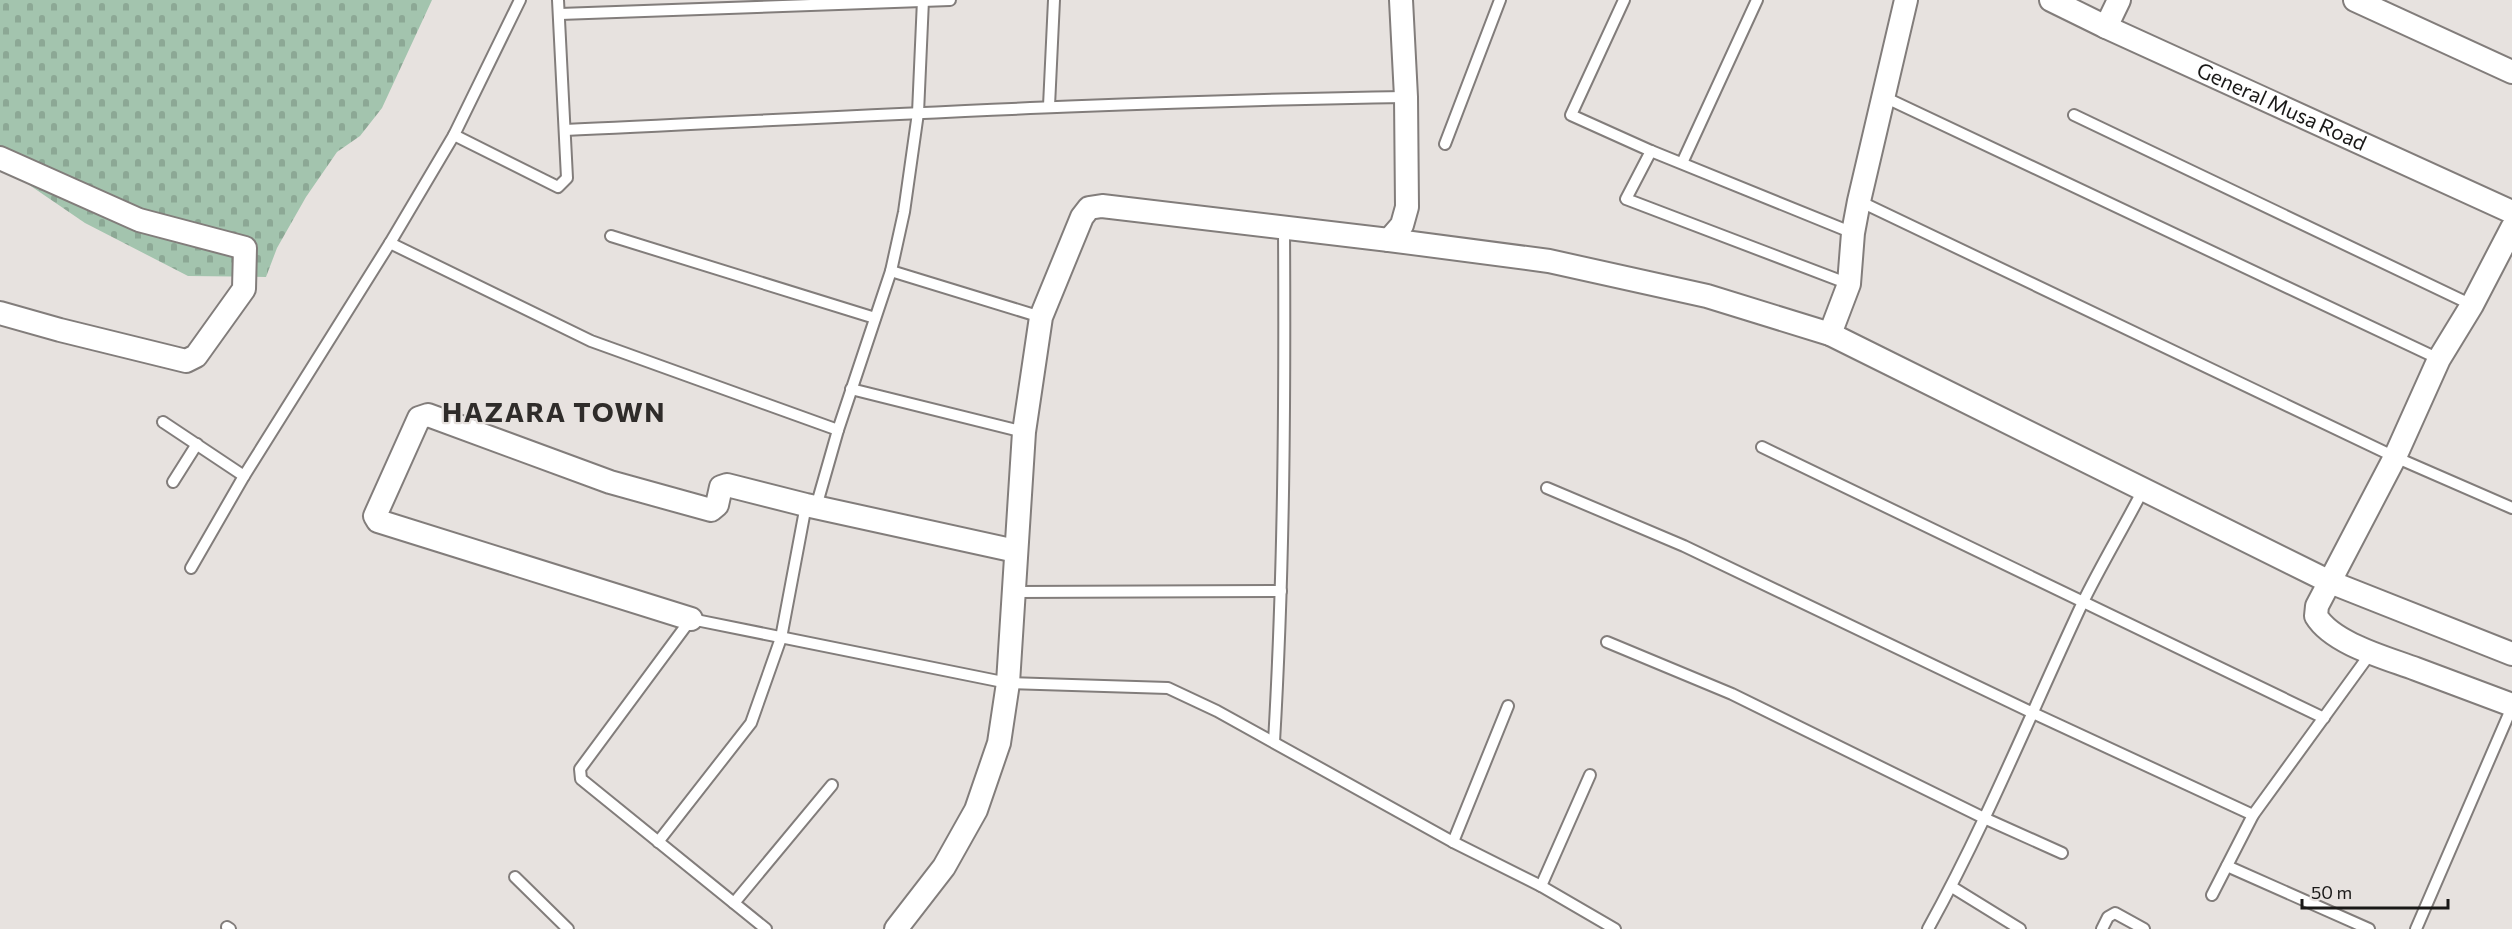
<svg xmlns="http://www.w3.org/2000/svg" width="2512" height="929" viewBox="0 0 2512 929" font-family="Commissioner,sans-serif">
<style>
.cemetery{fill:url(#cemetery-stones)}
.lines{fill:none;stroke-linecap:round;stroke-linejoin:round}
.lane-casing{stroke:#827d7b;stroke-width:14}
.street-casing{stroke:#827d7b;stroke-width:26}
.lane{stroke:#fff;stroke-width:10}
.street{stroke:#fff;stroke-width:22}
.labels{text-anchor:middle;stroke-width:4.5;stroke-linejoin:round;paint-order:stroke}
.street-label{font-size:21px;fill:#191817;stroke:#e7e2df}
.district-label{font-size:27px;font-weight:bold;letter-spacing:1.5px;fill:#2f2c2a;stroke:#e7e2df}
</style>
<defs>
<pattern id="cemetery-stones" width="16" height="16" patternUnits="userSpaceOnUse" patternTransform="scale(1.5)"><rect width="16" height="16" fill="#a3c4ae"/><path d="M2 7V4a2 2 0 0 1 4 0v3zM10 15v-3a2 2 0 0 1 4 0v3z" fill="#8ca895"/></pattern>
</defs>
<rect width="100%" height="100%" fill="#e7e2df"/>
<!-- cemetery -->
<polygon class="cemetery" points="0,0 432,0 382,108 360,136 337,152 306,197 277,248 266,277 188,276 85,223 0,165"/>
<g class="lines">
<!-- lane casing -->
<g class="lane-casing">
<g id="lane">
<polyline points="1624,0 1571,115 1651,151 1853,233"/>
<polyline points="560,14 950,0"/>
<polyline points="1882,96 2439,359"/>
<polyline points="1049,106 1054,0"/>
<polyline points="2074,115 2472,305"/>
<path d="M 565,130 C 845,117 1125,101 1406,97"/>
<polyline points="454,135 558,187 567,178 558,0"/>
<polyline points="1445,144 1500,0"/>
<polyline points="1651,151 1626,199 1849,284"/>
<polyline points="1682,163 1757,0"/>
<polyline points="1859,201 2395,457 2512,508"/>
<polyline points="611,236 875,318"/>
<polyline points="390,243 591,341 838,430"/>
<polyline points="891,271 1041,317"/>
<polyline points="851,389 1024,432"/>
<polyline points="163,422 244,476"/>
<polyline points="1762,447 2324,718"/>
<polyline points="173,482 197,444"/>
<polyline points="1547,488 1684,546 2033,713 2253,815"/>
<polyline points="816,507 838,430 891,271 904,212 918,113 923,0"/>
<polyline points="191,568 244,476 390,243 454,135 520,0"/>
<polyline points="1015,592 1281,591"/>
<polyline points="1607,642 1732,694 1984,818 2062,853"/>
<path d="M 1274,742 C 1284,570 1285,399 1284,228"/>
<polyline points="658,842 751,723 781,638 806,505"/>
<polyline points="1453,842 1508,706"/>
<polyline points="2227,866 2369,929"/>
<polyline points="515,877 568,929"/>
<polyline points="1541,886 1590,775"/>
<polyline points="1952,887 2020,929"/>
<polyline points="2212,895 2253,815 2370,654"/>
<polyline points="734,903 832,785"/>
<polyline points="227,927 230,929"/>
<polyline points="766,929 581,779 580,769 691,619 1008,683 1168,688 1217,711 1453,842 1541,886 1615,929"/>
<path d="M 1928,929 C 1986,824 2031,713 2082,604 C 2101,565 2124,527 2144,488"/>
<polyline points="2102,929 2108,917 2115,913 2144,929"/>
<polyline points="2416,929 2512,707"/>
</g>
</g>
<!-- street casing -->
<g class="street-casing">
<g id="street">
<path id="s1" d="M 2051,0 L 2106,27 L 2512,212"/>
<polyline points="2355,0 2512,72"/>
<polyline points="2106,27 2119,0"/>
<polyline points="0,158 139,220 245,248 244,289 196,356 186,361 60,330 0,313"/>
<path d="M 2512,228 L 2472,305 L 2439,359 L 2395,457 L 2317,606 L 2316,616 C 2333,644 2387,658 2416,669 C 2448,681 2480,693 2512,705"/>
<polyline points="1389,240 1549,261 1707,296 1830,334 2330,582 2512,654"/>
<polyline points="1830,334 1849,284 1853,233 1859,201 1906,0"/>
<polyline points="691,619 378,521 375,516 419,418 428,415 610,482 711,510 717,505 721,487 727,485 806,505 1016,551"/>
<polyline points="896,929 944,867 976,810 999,743 1008,683 1024,432 1041,317 1082,217 1089,208 1102,206 1389,240 1402,225 1407,207 1406,97 1401,0"/>
</g>
</g>
<!-- lane -->
<use href="#lane" class="lane"/>
<!-- street -->
<use href="#street" class="street"/>
</g>
<g class="labels">
<!-- street labels -->
<g class="street-label">
<text dy="7" stroke="none"><textPath href="#s1" startOffset="254">General Musa Road</textPath></text>
</g>
<!-- district labels -->
<g class="district-label">
<text x="554" y="422">HAZARA TOWN</text>
</g>
</g>
<!-- scale -->
<path d="M2302 899v9h146v-9" fill="none" stroke="#191817" stroke-width="3"/>
<text x="2311" y="899" font-size="18" fill="#191817" stroke="#e7e2df" stroke-width="4.5" paint-order="stroke">50 m</text>
</svg>
